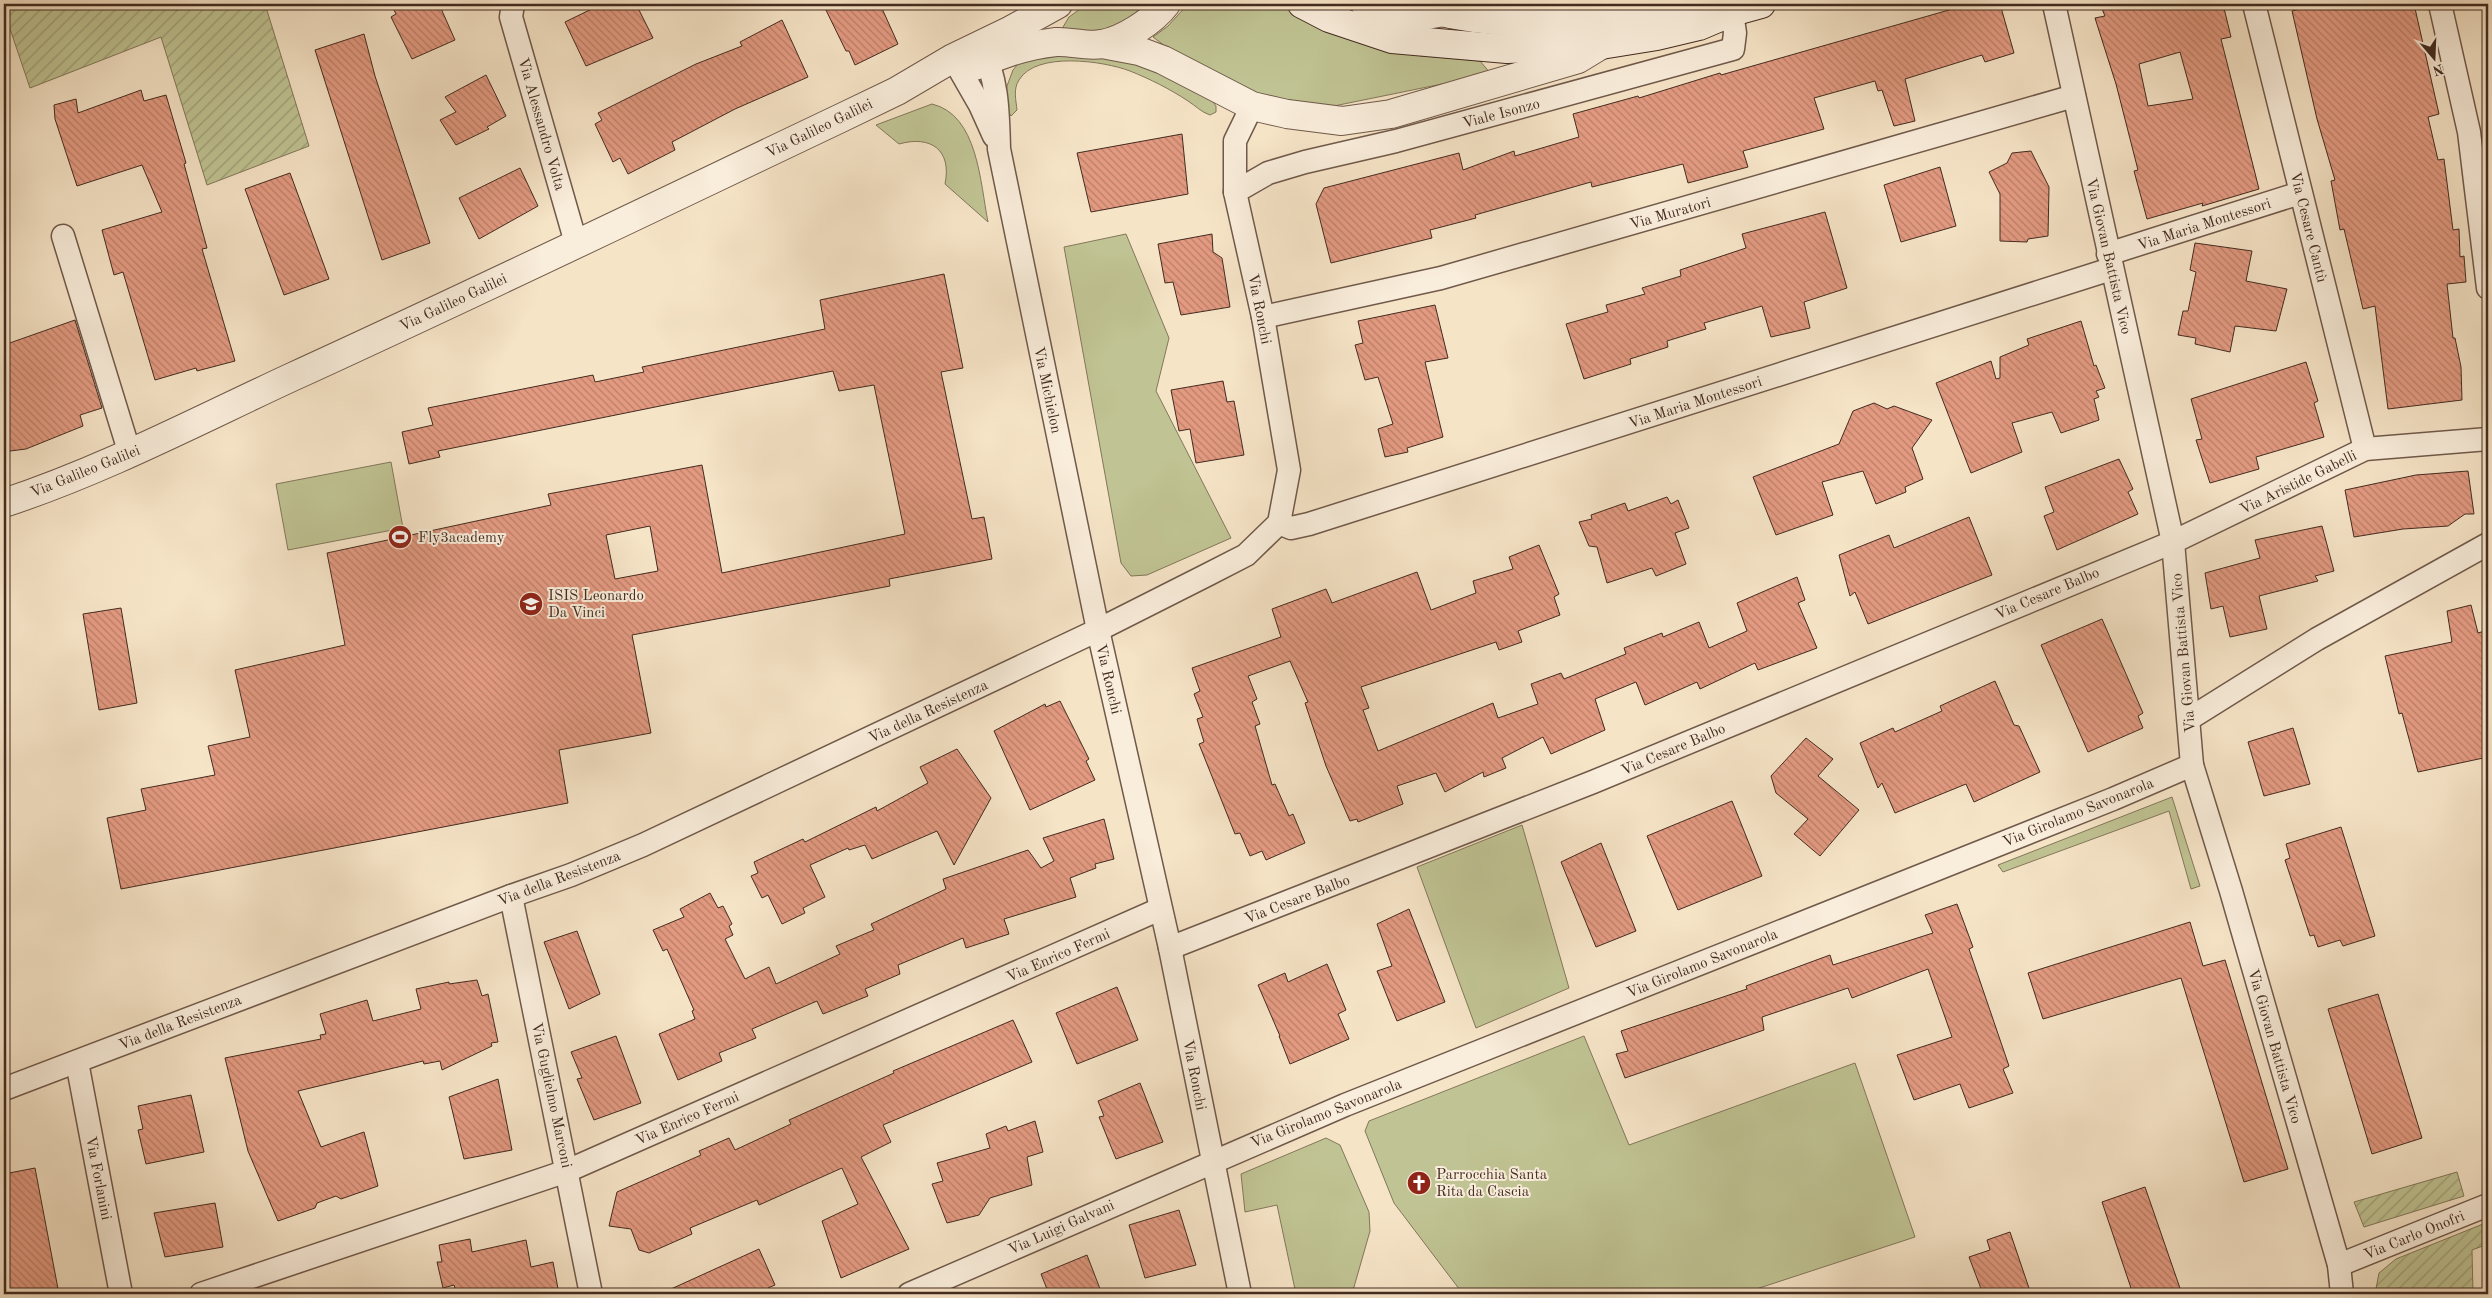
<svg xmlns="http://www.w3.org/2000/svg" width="2492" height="1298" viewBox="0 0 2492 1298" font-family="'Old Standard TT',serif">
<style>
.grass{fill:#c0c393;stroke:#82775a}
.forest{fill:url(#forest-crowns);stroke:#82775a}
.garden{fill:url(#garden-furrows);stroke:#82775a}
.building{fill:url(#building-back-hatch);stroke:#432b20;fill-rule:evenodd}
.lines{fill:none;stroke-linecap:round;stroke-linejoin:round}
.minor-casing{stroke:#70594a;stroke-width:25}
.tertiary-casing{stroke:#70594a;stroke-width:30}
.secondary-casing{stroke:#432b20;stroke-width:30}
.minor{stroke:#f9eddb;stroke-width:22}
.tertiary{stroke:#f9eddb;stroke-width:28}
.secondary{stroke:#f9eddb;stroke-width:28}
.labels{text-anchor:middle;stroke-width:4;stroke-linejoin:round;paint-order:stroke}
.street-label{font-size:15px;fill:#432b20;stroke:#f9eddb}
.poi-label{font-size:15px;fill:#432b20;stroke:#f9eddb;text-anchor:start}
</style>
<defs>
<pattern id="forest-crowns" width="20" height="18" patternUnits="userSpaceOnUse" patternTransform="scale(1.25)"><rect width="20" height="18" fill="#c0c393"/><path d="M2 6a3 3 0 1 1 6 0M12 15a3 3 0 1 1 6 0" fill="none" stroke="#9e9f78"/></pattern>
<pattern id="garden-furrows" width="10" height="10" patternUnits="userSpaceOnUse" patternTransform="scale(1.25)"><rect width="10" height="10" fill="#c0c393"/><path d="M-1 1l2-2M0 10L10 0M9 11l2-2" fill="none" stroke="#9e9f78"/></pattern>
<pattern id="building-back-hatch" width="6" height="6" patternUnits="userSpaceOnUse" patternTransform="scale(1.25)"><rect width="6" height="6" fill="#e39a81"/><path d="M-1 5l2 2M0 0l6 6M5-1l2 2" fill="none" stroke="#ba7e69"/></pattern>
</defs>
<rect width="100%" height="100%" fill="#f6e4c7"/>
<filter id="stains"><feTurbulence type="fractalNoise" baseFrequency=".004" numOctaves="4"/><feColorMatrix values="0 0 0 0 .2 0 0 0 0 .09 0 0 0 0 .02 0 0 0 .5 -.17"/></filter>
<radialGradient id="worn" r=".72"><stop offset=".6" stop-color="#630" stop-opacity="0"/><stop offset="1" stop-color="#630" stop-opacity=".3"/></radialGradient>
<!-- grass -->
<g class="grass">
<polygon points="1087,4 1154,4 1112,29 1069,34 1063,27 1069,17"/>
<polygon points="1188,4 1282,4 1300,16 1413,55 1480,61 1491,74 1329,107 1271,99 1186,62 1153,37 1168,26"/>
<path d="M 1043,52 L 1134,58 L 1211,99 L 1216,106 L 1216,112 L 1210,115 C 1201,112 1196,106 1188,101 C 1170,89 1150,79 1130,71 C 1104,61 1036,51 1019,80 C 1013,89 1016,100 1017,110 L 1011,116 L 1005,106 L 1007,86 L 1013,70 L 1023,58 Z"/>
<path d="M 932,104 C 978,115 980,182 988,222 L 945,184 C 952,150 931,135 899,144 L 876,125 Z"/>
<polygon points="1126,234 1169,338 1156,391 1231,538 1147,575 1131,576 1121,563 1064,247"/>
<polygon points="391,462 403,528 288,550 276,484"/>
<polygon points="2172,797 2200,886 2191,889 2169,811 2003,872 1998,865"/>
<polygon points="1522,825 1569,988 1476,1028 1417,867"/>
<polygon points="1584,1036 1629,1145 1855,1063 1915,1237 1741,1294 1463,1294 1394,1203 1365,1131 1369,1121"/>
<polygon points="1326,1138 1340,1145 1369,1212 1370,1231 1352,1294 1296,1294 1277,1205 1245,1212 1241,1174"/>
</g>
<!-- forest -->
<polygon class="forest" points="1441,4 1644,4 1567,16"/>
<!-- garden -->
<g class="garden">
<polygon points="4,4 265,4 309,146 207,185 161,37 30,88 4,11"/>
<polygon points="2457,1172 2464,1196 2364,1227 2354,1202"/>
<polygon points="2488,1222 2488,1244 2472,1250 2473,1294 2375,1294 2379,1273 2396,1259"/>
</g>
<!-- building -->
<g class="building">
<polygon points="391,4 439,4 455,40 412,59 391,17 396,14"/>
<polygon points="602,4 636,4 653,38 586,66 565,22"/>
<polygon points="823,4 880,4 898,44 855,65 849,51 846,51"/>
<polygon points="1970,4 2000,4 2014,53 1985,62 1982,55 1905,79 1915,121 1894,126 1882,90 1878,91 1875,81 1814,98 1824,129 1743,151 1748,167 1688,183 1683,164 1592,187 1591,182 1475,215 1476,218 1430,230 1432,238 1331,263 1316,204 1324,188 1459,153 1463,170 1514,151 1515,156 1579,137 1573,114 1638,96 1639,98 1720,73 1721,75"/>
<path d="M 2100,4 L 2223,4 L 2231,37 L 2221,39 L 2259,189 L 2202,206 L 2203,203 L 2147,219 L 2134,171 L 2138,170 L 2116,84 L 2095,18 L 2105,16 ZM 2180,52 L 2193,99 L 2148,106 L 2139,64 Z"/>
<polygon points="2319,4 2414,4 2439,114 2428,117 2438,160 2444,159 2453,230 2459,229 2460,257 2464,256 2466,282 2447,284 2453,338 2455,338 2461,367 2462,400 2388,409 2375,306 2363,309 2344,229 2340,230 2331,181 2335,180 2317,119 2292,11"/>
<polygon points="782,20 808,77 735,109 672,142 675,150 628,174 620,158 613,162 595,124 602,120 598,113 696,64 742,46 740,42"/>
<polygon points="364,34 375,76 430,243 382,260 315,50"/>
<polygon points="486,75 506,116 487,127 489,129 456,145 440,120 456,112 445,97"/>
<polygon points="141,90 144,101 166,95 186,163 184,164 207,248 202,249 235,361 197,371 196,368 155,380 123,272 114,275 102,230 162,212 142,165 77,186 55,119 54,105 76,99 78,113"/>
<polygon points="1182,134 1188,194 1091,212 1077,153"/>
<polygon points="2031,151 2049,187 2048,236 2028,239 2027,242 2000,241 2000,194 1989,172 2007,163 2012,153"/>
<polygon points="1940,167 1956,226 1901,242 1884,185"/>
<polygon points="520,168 538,206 479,239 459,198"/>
<polygon points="290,173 329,279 284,295 245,189"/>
<polygon points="1825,212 1847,288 1804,302 1810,328 1771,337 1762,306 1704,323 1706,329 1667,341 1668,347 1630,359 1631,364 1584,379 1566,324 1608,312 1606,305 1645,294 1642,288 1681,276 1680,270 1746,248 1742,234"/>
<polygon points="1212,234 1213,252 1222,258 1230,307 1181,315 1173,282 1165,283 1158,244"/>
<polygon points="2195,243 2252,251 2246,281 2287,289 2276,331 2235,326 2230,352 2195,344 2196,338 2178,335 2183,311 2188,311 2196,272 2190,270"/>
<path d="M 944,274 L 963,368 L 941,372 L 972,519 L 984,517 L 992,559 L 889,579 L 890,586 L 632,635 L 651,733 L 559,750 L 568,803 L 121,889 L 107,818 L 146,810 L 141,789 L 215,775 L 208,746 L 250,737 L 235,670 L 345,645 L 327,553 L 551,505 L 548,494 L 702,465 L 722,573 L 905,534 L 874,385 L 839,391 L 833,371 L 438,451 L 440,457 L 409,464 L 402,432 L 433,425 L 428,408 L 593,375 L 595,382 L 644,372 L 642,367 L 825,329 L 820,300 ZM 650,526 L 658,571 L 615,579 L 606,535 Z"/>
<polygon points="1435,305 1448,358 1425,362 1443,437 1407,448 1408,452 1385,457 1378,429 1393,424 1378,377 1365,380 1355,345 1363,343 1358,321"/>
<polygon points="75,320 102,408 80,415 83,426 26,449 10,451 9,446 4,447 4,345"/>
<polygon points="2081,321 2094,366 2096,365 2105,388 2096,391 2099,397 2094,399 2099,420 2061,433 2052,412 2012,423 2022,452 1971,473 1936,383 1991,361 1996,379 2000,378 2000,357 2029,345 2027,339"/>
<polygon points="2306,362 2318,401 2314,403 2324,437 2256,457 2259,469 2210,483 2196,440 2202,439 2191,399"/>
<polygon points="1223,381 1227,402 1234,401 1244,455 1196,463 1190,429 1179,431 1171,390"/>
<polygon points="1874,403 1887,409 1894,406 1932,420 1912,448 1923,479 1905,487 1906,492 1876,504 1863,471 1822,482 1833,515 1776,535 1753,477 1839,444 1853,411"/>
<polygon points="2119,459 2133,489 2128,492 2138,514 2057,550 2044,516 2054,512 2045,487"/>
<polygon points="2468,471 2474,514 2465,514 2448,526 2403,529 2354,537 2345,490 2416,475"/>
<polygon points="1667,497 1671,504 1678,500 1689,528 1675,533 1686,564 1656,576 1652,568 1607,583 1597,547 1589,546 1579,522 1592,519 1591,515 1625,503 1628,511"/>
<polygon points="1969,517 1992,575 1868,624 1855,592 1850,596 1839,555 1889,535 1894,548"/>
<polygon points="2322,526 2334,571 2315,576 2318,581 2259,596 2267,629 2230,637 2223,606 2211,609 2205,573 2260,558 2255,540"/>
<polygon points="1539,545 1559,594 1554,597 1560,615 1518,631 1522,642 1499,650 1496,642 1361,687 1369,708 1363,710 1378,751 1493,703 1498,718 1538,704 1531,684 1561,673 1564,679 1626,654 1624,648 1662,633 1663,637 1699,622 1709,648 1747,631 1737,603 1797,577 1805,600 1798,603 1817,648 1758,670 1755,663 1700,689 1697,682 1645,705 1636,682 1595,699 1605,730 1551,754 1543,737 1502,758 1506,768 1484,777 1483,772 1445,792 1436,773 1397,786 1403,804 1358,822 1357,819 1350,821 1326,766 1305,703 1308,702 1290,661 1248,676 1257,699 1252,702 1260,724 1255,726 1272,785 1275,784 1289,816 1293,814 1305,843 1266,860 1262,851 1250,856 1240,833 1235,834 1199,744 1204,742 1197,719 1203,717 1194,694 1200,691 1192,668 1281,637 1272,609 1326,589 1332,603 1417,572 1431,610 1476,593 1473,581 1513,569 1509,557"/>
<polygon points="2471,605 2478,633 2488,630 2488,757 2418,772 2402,713 2399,714 2385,656 2452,642 2447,611"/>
<polygon points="121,608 137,703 99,710 83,614"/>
<polygon points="2102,619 2143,713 2138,716 2143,728 2088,752 2041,645"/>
<polygon points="1995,681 2014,725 2019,726 2040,772 1974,802 1966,784 1895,813 1882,783 1878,788 1860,743 1893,728 1895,732 1942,711 1940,706"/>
<polygon points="1060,701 1089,759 1086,761 1095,780 1030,810 994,731 1045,704 1046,707"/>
<polygon points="2293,728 2310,784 2264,796 2248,742"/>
<polygon points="1806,738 1833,759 1818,776 1859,810 1820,856 1794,834 1808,819 1776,793 1771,776"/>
<polygon points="957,749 991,798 954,865 937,831 872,859 865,845 849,850 848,848 810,865 825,897 803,908 805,913 782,924 768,895 762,898 751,876 758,873 754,862 803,839 805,842 876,807 877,811 928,783 920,767"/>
<polygon points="1732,801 1762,876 1678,910 1647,836"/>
<polygon points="1104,819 1114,859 1095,864 1096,868 1070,878 1076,897 1004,919 1009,934 966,948 963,938 898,965 900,974 865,989 868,996 823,1014 817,1001 752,1029 756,1038 719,1053 722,1061 678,1080 659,1034 695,1019 692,1011 694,1010 667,949 663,951 653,930 684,917 680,909 710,893 718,908 723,906 732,924 729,926 733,935 725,939 745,979 769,967 776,984 840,954 836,946 874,930 871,924 946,889 943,879 1028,850 1041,868 1054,861 1043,838"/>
<polygon points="2341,827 2375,936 2343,946 2340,940 2318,947 2314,935 2310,936 2285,860 2290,858 2286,844"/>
<polygon points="1601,843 1636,931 1596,947 1561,862"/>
<polygon points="1957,904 1973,947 1969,949 2009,1066 2003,1069 2013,1093 1969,1108 1960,1084 1914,1100 1897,1055 1952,1037 1928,969 1852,998 1848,988 1762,1017 1764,1030 1625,1078 1616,1054 1628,1051 1621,1031 1747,989 1746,986 1830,955 1833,965 1933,933 1925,915"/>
<polygon points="1409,909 1445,1002 1397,1021 1377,971 1392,966 1377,924"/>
<polygon points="2190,922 2203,966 2225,960 2288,1169 2244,1182 2181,978 2043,1019 2028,973"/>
<polygon points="577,931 600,994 569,1009 544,942"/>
<polygon points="1327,964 1346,1010 1338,1014 1349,1039 1290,1064 1279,1036 1280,1036 1258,985 1285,973 1288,982"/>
<polygon points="477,980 482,996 488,994 498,1042 491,1043 492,1046 442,1070 440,1061 424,1064 423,1061 298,1091 321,1147 364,1132 378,1186 341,1199 336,1196 317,1203 315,1208 278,1221 248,1151 225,1058 321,1039 320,1035 326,1034 320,1014 367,1000 373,1021 421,1009 416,989 449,982 449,984"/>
<polygon points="1117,987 1138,1040 1077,1064 1056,1013"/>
<polygon points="2378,994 2422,1138 2372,1154 2328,1009"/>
<polygon points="1013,1020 1032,1062 883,1125 891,1142 861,1157 909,1249 841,1278 822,1221 858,1204 842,1168 759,1205 757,1200 690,1228 692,1234 649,1253 639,1250 631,1229 609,1226 617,1192 701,1155 699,1151 729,1138 735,1150 791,1124 789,1120 894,1073 893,1071"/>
<polygon points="616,1036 641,1103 594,1120 577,1079 582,1078 571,1052"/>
<polygon points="498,1079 512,1150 464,1159 449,1097"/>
<polygon points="1140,1083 1163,1142 1116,1159 1099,1117 1104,1116 1098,1101"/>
<polygon points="191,1095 204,1152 146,1164 138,1130 143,1129 138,1106"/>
<polygon points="1035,1121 1043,1152 1027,1157 1032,1185 990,1198 979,1215 947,1223 932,1184 943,1181 937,1163 990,1148 986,1134 1006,1126 1008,1131"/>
<polygon points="35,1168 59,1294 19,1294 18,1292 4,1294 4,1174"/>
<polygon points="2145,1187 2182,1294 2133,1294 2102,1202"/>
<polygon points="215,1203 223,1247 165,1257 154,1213"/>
<polygon points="1179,1210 1196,1265 1145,1278 1129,1225"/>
<polygon points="2010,1232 2031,1294 1983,1294 1969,1257 1990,1250 1987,1240"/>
<polygon points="470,1239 472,1252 526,1240 531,1267 553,1262 559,1294 513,1294 511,1290 488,1294 457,1294 454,1285 443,1288 437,1262 442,1262 439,1245"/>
<polygon points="759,1249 775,1285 768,1288 770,1294 660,1294"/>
<polygon points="1087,1255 1102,1294 1049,1294 1041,1274"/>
</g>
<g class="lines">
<!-- minor casing -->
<g class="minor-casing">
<g id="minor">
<polyline points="513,4 511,17 576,243"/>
<polyline points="2054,4 2173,542 2192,765 2231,891 2339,1265 2342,1294"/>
<polyline points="2254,4 2365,449"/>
<polyline points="2440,4 2469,132 2488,288"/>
<path d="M 981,46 C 998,79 998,113 999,149 L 1098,630 L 1170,948 L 1240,1294"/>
<polyline points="953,58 980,105 994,136"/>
<polyline points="1235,192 1268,173 1305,162 1396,141 1733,49 1735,33 1732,12"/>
<polyline points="63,236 130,454"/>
<polyline points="2108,254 2300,193"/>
<polyline points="1263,317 1441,278 2074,96"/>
<polyline points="1279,523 1291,528 1309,524 2111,269"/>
<polyline points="2189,719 2317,639 2488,544"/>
<polyline points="511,896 591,1294"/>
<polyline points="1170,948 1593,782 2173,542 2365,449 2488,439"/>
<polyline points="77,1062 121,1294"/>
<polyline points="4,1089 511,896 571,875 643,845 1098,630 1207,575 1246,555 1279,523 1289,470 1263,317 1235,192 1235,141 1252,106"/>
<polyline points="2339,1265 2488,1205"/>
<polyline points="201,1294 567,1171 1160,909"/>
<polyline points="909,1294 1345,1105 2113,799 2192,765"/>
</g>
</g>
<!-- tertiary casing -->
<g class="tertiary-casing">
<g id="tertiary">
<polyline points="1365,4 1405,19 1438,13"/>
<polyline points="1102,44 1139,51 1163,60 1252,106 1287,114 1342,121 1391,114 1578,59 1601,45"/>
<path d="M 975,66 C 1000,54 1028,45 1056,42 C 1071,41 1087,47 1102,44 C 1124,40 1153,21 1166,4"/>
<path d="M 4,503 C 104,470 197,421 292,377 C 476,293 658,205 841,118 L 897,91 L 953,58 L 1011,30 L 1058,4"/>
</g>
</g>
<!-- secondary casing -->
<g class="secondary-casing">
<g id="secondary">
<polyline points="1302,4 1329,18 1392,39 1507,49 1601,45 1657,36 1699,26 1732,12 1761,4"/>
<path d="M 1409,4 C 1462,20 1535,27 1591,22 C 1629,18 1667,10 1705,11"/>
</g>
</g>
<!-- minor -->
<use href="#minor" class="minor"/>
<!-- tertiary -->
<use href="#tertiary" class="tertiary"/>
<!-- secondary -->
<use href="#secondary" class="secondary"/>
</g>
<!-- icons -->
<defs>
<g id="stadium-disc" transform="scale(1.25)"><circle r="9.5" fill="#8f2418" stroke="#f9eddb"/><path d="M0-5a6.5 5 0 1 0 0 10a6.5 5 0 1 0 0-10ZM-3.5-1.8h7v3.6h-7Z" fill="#fff"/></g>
<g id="school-disc" transform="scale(1.25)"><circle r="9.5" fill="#8f2418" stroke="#f9eddb"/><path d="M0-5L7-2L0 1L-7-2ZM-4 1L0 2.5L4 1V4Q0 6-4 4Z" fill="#fff"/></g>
<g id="church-disc" transform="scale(1.25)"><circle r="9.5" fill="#8f2418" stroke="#f9eddb"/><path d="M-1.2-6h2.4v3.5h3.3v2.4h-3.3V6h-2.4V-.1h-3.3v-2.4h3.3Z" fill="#fff"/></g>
</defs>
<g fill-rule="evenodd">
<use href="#stadium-disc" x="400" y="537"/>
<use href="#school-disc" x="531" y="604"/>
<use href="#church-disc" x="1419" y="1183"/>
</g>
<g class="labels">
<!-- street labels -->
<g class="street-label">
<text transform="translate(1501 113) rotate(-15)" y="5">Viale Isonzo</text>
<text transform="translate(542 124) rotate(74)" y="5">Via Alessandro Volta</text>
<text transform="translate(819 128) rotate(-26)" y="5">Via Galileo Galilei</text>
<text transform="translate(1670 213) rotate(-16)" y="5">Via Muratori</text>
<text transform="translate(2204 224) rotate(-18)" y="5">Via Maria Montessori</text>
<text transform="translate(2309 227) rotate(76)" y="5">Via Cesare Cantù</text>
<text transform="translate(2109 256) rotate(77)" y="5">Via Giovan Battista Vico</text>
<text transform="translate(453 302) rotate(-25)" y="5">Via Galileo Galilei</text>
<text transform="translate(1260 309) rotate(79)" y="5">Via Ronchi</text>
<text transform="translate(1048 390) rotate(78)" y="5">Via Michielon</text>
<text transform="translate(1695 402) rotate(-18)" y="5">Via Maria Montessori</text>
<text transform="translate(85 471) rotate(-22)" y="5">Via Galileo Galilei</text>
<text transform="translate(2298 482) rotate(-26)" y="5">Via Aristide Gabelli</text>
<text transform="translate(2047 593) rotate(-23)" y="5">Via Cesare Balbo</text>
<text transform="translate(2183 653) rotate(-95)" y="5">Via Giovan Battista Vico</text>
<text transform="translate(1109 679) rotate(77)" y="5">Via Ronchi</text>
<text transform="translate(928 711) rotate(-25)" y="5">Via della Resistenza</text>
<text transform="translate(1673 749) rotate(-23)" y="5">Via Cesare Balbo</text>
<text transform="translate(2078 812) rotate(-22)" y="5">Via Girolamo Savonarola</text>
<text transform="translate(559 878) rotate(-21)" y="5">Via della Resistenza</text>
<text transform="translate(1297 899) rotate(-21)" y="5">Via Cesare Balbo</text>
<text transform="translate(1058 955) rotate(-24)" y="5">Via Enrico Fermi</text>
<text transform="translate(1702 963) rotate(-22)" y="5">Via Girolamo Savonarola</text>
<text transform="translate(180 1022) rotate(-21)" y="5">Via della Resistenza</text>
<text transform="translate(2275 1046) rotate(74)" y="5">Via Giovan Battista Vico</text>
<text transform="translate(1195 1075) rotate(79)" y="5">Via Ronchi</text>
<text transform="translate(552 1095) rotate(78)" y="5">Via Guglielmo Marconi</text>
<text transform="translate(1326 1113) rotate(-22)" y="5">Via Girolamo Savonarola</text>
<text transform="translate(687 1118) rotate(-24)" y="5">Via Enrico Fermi</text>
<text transform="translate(99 1178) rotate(79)" y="5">Via Forlanini</text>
<text transform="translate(1061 1227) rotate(-24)" y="5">Via Luigi Galvani</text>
<text transform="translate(2414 1235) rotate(-22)" y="5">Via Carlo Onofri</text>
</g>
<!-- poi labels -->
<g class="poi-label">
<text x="418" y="542">Fly3academy</text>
<text x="548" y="600">ISIS Leonardo<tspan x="548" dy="17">Da Vinci</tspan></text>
<text x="1436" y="1179">Parrocchia Santa<tspan x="1436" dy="17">Rita da Cascia</tspan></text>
</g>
</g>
<!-- margin -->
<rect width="2492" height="1298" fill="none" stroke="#f6e4c7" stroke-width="20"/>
<rect x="5" y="5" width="2482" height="1288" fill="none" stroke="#432b20" stroke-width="2.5"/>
<rect x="10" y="10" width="2472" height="1278" fill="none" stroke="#432b20"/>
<!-- north arrow -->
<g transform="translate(2434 58) rotate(161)" stroke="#f9eddb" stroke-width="4" paint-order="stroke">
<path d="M0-4L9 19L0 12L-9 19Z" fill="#432b20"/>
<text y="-8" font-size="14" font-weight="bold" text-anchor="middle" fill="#432b20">N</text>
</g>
<rect width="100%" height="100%" filter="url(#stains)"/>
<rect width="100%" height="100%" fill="url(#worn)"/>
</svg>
